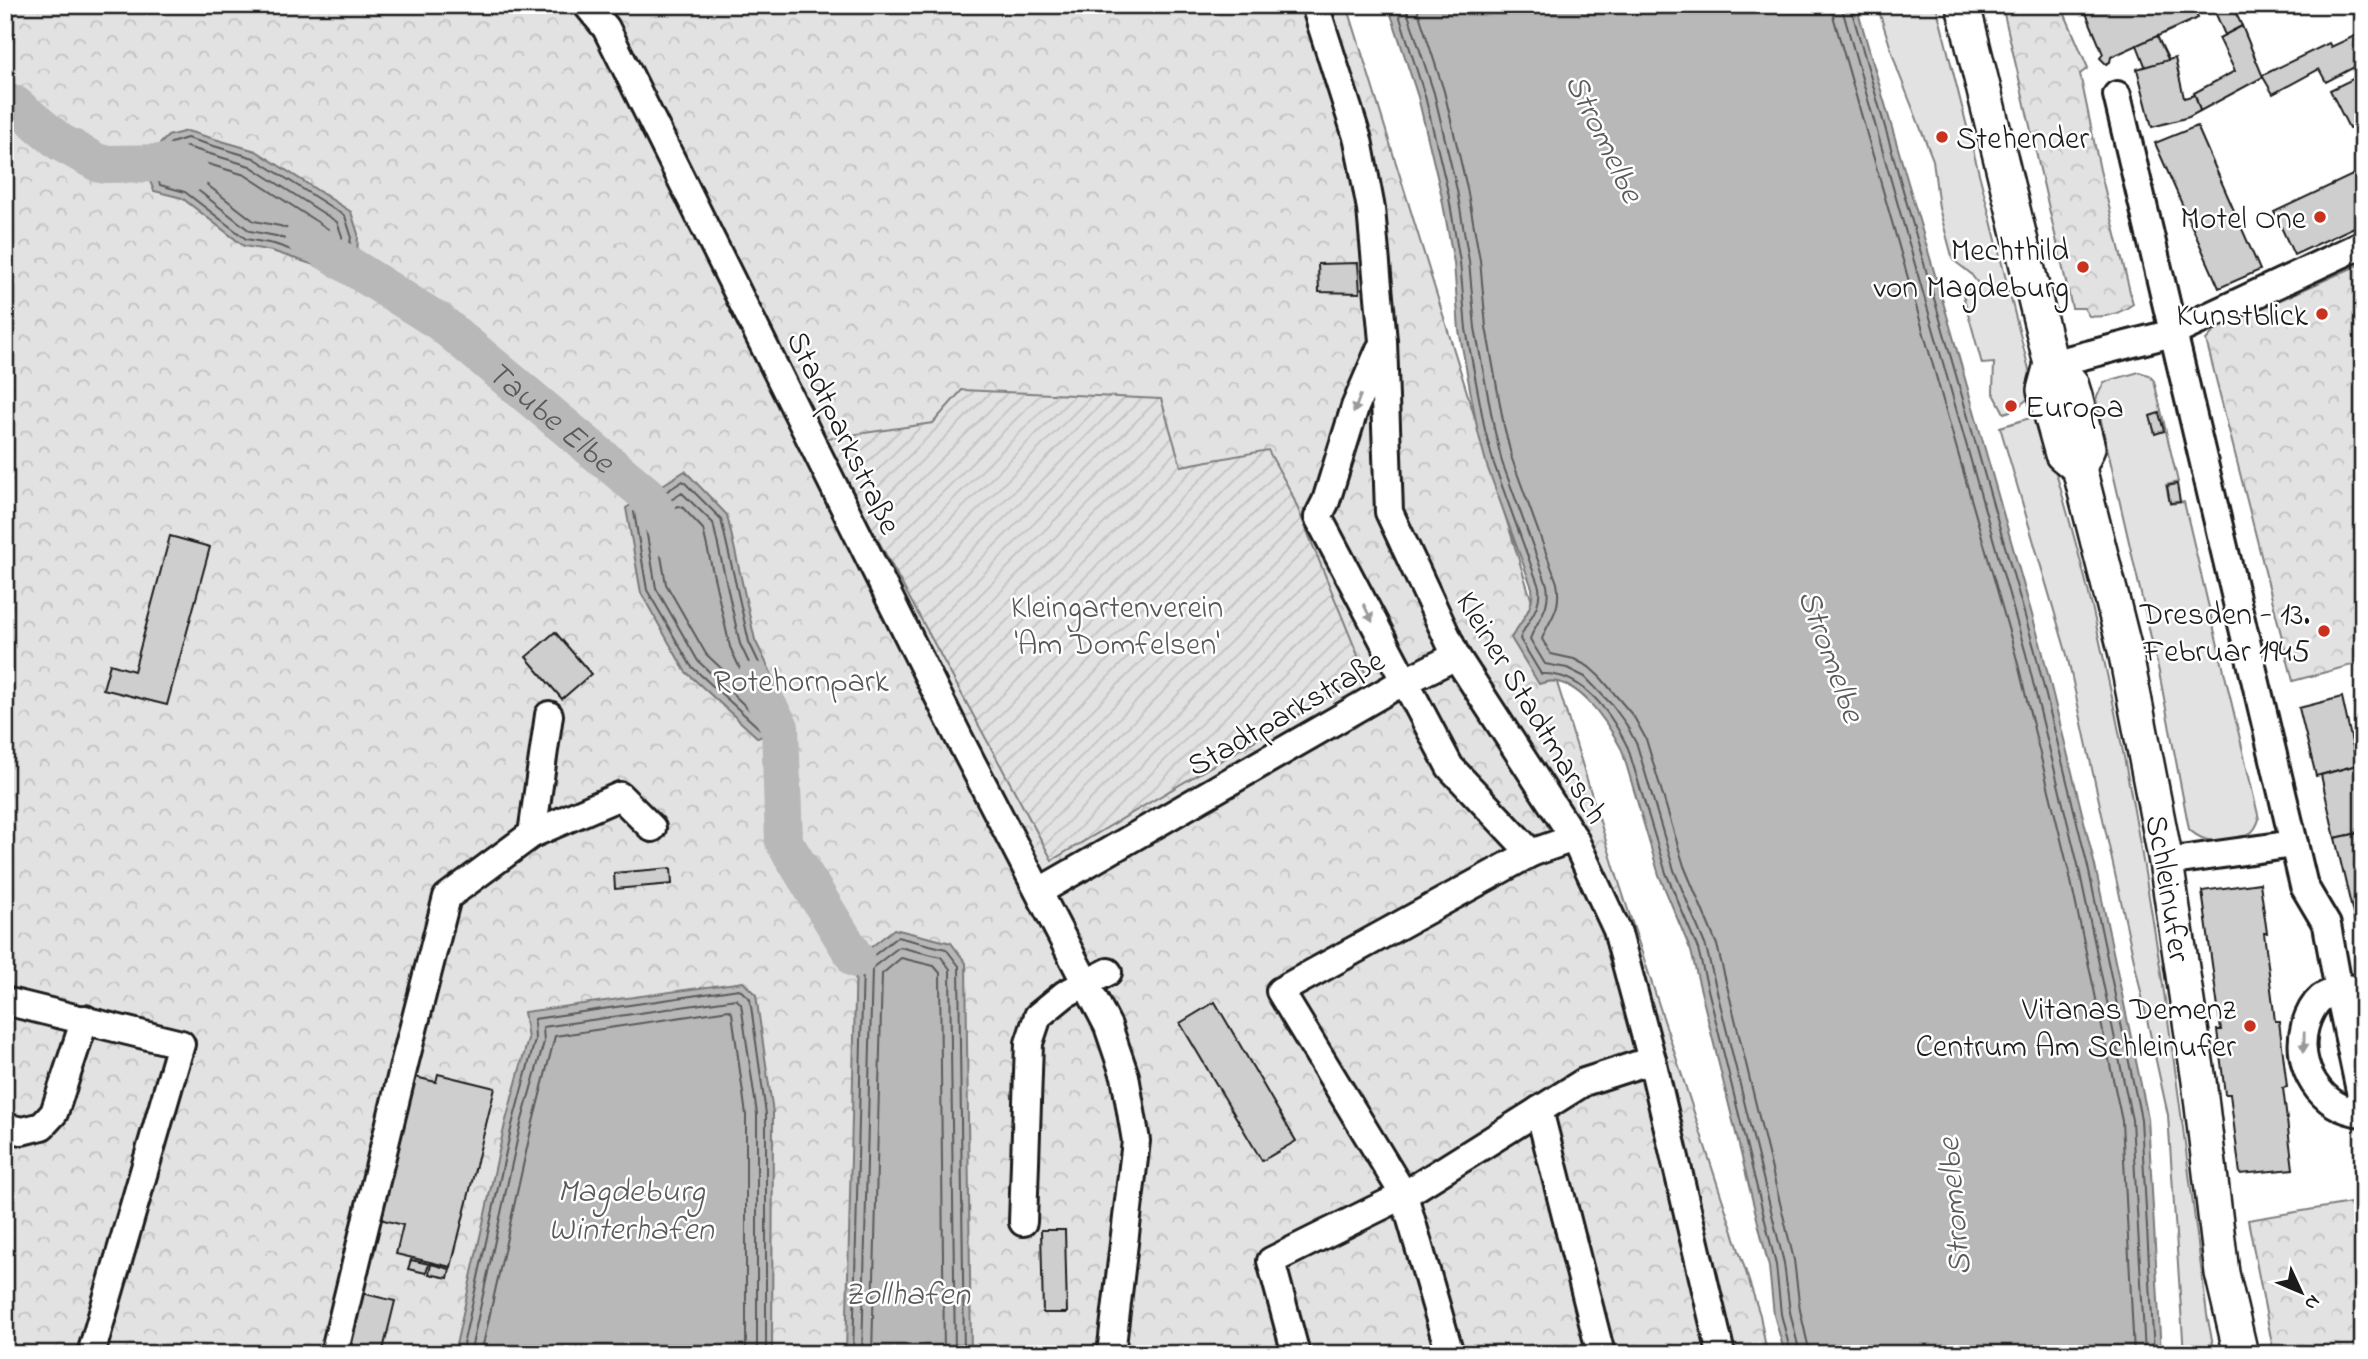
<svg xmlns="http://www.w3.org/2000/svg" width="2368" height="1359" viewBox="0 0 2368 1359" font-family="'Indie Flower',sans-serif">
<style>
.grass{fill:#e2e2e2;stroke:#7f7f7f;stroke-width:2}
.forest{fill:url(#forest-crowns);stroke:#7f7f7f;stroke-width:2}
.garden{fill:url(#garden-furrows);stroke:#7f7f7f;stroke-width:2}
.water{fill:#b8b8b8;stroke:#7a7a7a;stroke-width:2}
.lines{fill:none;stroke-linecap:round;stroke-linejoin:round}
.shore{stroke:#5a5a5a;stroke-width:2}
.river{stroke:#b8b8b8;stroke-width:38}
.building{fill:#cecece;stroke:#1c1c1c;stroke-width:2}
.minor-casing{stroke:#1c1c1c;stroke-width:32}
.major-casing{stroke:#1c1c1c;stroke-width:38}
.minor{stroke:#fff;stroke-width:26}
.major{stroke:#fff;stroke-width:33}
.oneway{fill:#999}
.poi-dot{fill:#c8321e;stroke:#fff;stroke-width:2.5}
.labels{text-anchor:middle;stroke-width:5;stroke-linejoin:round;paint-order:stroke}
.poi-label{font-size:32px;fill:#1c1c1c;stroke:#fff;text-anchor:end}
.street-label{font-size:32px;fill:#1c1c1c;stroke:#fff}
.park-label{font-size:32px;fill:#575757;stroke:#fff}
.water-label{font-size:33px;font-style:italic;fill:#5a5a5a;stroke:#fff}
</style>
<defs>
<pattern id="forest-crowns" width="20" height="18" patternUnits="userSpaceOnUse" patternTransform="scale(1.75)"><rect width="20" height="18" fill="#e2e2e2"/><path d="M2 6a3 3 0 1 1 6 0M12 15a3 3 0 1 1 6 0" fill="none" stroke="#c1c1c1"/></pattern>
<pattern id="garden-furrows" width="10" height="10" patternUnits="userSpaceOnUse" patternTransform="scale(1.75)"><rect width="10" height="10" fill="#e2e2e2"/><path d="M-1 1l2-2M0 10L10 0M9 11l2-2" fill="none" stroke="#c1c1c1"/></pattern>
</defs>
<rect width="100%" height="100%" fill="#fff"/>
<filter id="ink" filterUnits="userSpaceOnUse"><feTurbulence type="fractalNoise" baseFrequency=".0143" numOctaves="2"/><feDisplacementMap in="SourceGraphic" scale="14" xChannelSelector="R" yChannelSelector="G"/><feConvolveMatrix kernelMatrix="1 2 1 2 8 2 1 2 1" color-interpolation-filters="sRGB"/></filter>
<g filter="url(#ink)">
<!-- grass -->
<g class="grass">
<polygon points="1877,5 1936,5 2035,393 2014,410 2004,413 1993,392 1994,363 1982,364 1962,291 1980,286 1970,273 1953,260 1939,208 1933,160 1898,71"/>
<path d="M 2139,372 L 2149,375 L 2154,381 L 2178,482 L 2166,485 L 2170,504 L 2184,502 L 2259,819 C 2252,848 2206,848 2189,829 L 2159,672 L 2096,399 L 2104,382 Z"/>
<path d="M 2040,415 C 2058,483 2080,551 2095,620 C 2148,849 2178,1082 2207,1315 L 2215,1354 L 2184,1354 L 2168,1115 L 2067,655 L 2000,427 Z"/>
</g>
<!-- forest -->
<g class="forest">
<polygon points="5,5 1347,5 1615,870 1760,1315 1767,1354 5,1354"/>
<path d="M 2002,5 L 2061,5 L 2088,68 L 2080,74 L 2100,170 L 2133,304 C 2120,314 2105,318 2089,316 L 2084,308 L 2072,308 Z"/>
<polygon points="2363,263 2363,662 2293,681 2206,340 2216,329"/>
<polygon points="2363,1201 2363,1354 2274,1354 2248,1220"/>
</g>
<!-- garden -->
<polygon class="garden" points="962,390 1161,399 1181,466 1268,450 1291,492 1366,675 1052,860 823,439 933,423"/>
<!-- water -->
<g class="water">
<path d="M 1388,5 L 1856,5 L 1950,326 L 2042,650 L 2095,866 L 2148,1118 L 2161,1354 L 1785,1354 L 1774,1315 L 1769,1267 L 1691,951 L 1659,875 L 1622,750 C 1608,723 1574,669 1539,684 L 1511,638 C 1520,623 1535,607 1532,588 L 1487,466 L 1478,432 L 1459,330 L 1454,263 L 1441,193 L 1418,97 Z"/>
<polygon points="187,131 256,151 351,212 358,234 357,259 338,273 272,251 244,246 182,198 154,191 142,162 168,136"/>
<polygon points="685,471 727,515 755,640 786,703 780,727 758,738 685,671 641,593 626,508"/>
<polygon points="894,929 951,943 966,963 971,1354 846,1354 856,959"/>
<polygon points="743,982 756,995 773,1113 772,1354 454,1354 505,1124 528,1039 524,1012"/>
</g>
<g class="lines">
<!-- shore -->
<g class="shore">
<path d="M 1396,5 L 1425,96 L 1448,192 L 1460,262 L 1466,329 L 1485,430 L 1494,464 L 1539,587 C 1542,609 1526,621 1520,639 L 1541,674 C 1583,672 1611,713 1628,748 L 1666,873 L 1698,949 L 1776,1265 L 1781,1314 L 1791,1354"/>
<path d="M 1405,5 L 1434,93 L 1457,190 L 1469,261 L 1475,328 L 1494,428 L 1502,462 L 1547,585 C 1551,610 1537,619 1530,639 L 1545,664 L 1567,668 L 1585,677 L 1612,705 L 1626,724 L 1637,745 L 1674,870 L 1706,947 L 1784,1263 L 1790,1312 L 1800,1354"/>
<path d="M 1416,5 L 1444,91 L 1467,188 L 1480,260 L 1486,327 L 1504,426 L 1512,459 L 1557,583 C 1562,611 1550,617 1542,639 L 1551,654 L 1574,659 L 1589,667 L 1601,678 L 1634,717 L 1646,739 L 1684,866 L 1717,945 L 1794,1260 L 1800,1310 L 1810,1354"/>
<polyline points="1830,5 2016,656 2069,872 2122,1121 2134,1354"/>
<polyline points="1841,5 2026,654 2079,869 2132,1120 2145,1354"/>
<polyline points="1850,5 2035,651 2088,867 2141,1119 2154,1354"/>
<polygon points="187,138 254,158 345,216 351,235 349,255 335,265 274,244 246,239 185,192 160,185 151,162 171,143"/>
<polygon points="187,147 250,166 337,222 342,236 341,251 333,255 276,236 250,231 190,184 166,178 162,164 175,150"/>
<polygon points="188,158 245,175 328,229 331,241 327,242 280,226 254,221 197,177 176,169 175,165 181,160"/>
<polygon points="683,481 721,519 749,642 778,703 774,722 760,729 691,666 647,590 634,512"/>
<polygon points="682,493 713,523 740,644 769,705 767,715 762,718 758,718 698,661 656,588 644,517"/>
<polygon points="678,506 682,507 703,529 730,647 747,684 745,689 742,688 706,654 666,584 655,522"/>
<polyline points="461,1354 512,1125 535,1040 534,1019 739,989 750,999 766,1114 766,1354"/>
<polyline points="470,1354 520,1127 544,1042 543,1027 736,999 741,1004 757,1114 757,1354"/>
<polyline points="481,1354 531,1130 555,1036 729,1010 732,1013 746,1115 746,1354"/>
<polyline points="853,1354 863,964 897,937 946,949 959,966 964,1354"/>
<polyline points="862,1354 872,968 899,947 941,957 950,969 955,1354"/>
<polyline points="872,1354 882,974 901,958 934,966 940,973 944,1354"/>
</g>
<!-- river -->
<g class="river">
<polyline points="5,102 14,104 60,142 100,164 174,163 191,173"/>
<path id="s1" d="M 304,237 L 441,323 L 647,495 L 673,541"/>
<polyline points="754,681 780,727 784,842 856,959"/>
</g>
</g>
<!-- building -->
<g class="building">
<polygon points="2077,5 2193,5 2198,18 2111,57 2110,62 2106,64 2100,58 2103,54 2084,8"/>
<polygon points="2212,5 2232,5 2242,26 2225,35"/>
<polygon points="2242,26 2263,77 2200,111 2194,93 2235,71 2219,38"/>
<polygon points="2363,32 2363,69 2360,64 2326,82 2319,69 2273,94 2263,77 2263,75 2329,43 2331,47"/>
<polygon points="2157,36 2169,61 2146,68 2137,45"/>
<polygon points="2175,58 2184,98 2195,95 2200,111 2189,117 2152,127 2137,69"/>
<polygon points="2363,74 2363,121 2349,128 2330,90"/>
<polygon points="2197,126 2260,270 2219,288 2155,143"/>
<polygon points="2363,170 2363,223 2294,255 2274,212"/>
<polygon points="1358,263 1360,293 1319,292 1318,264"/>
<polygon points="2159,413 2164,431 2155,434 2150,416"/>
<polygon points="2177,484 2180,502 2170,503 2167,486"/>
<polygon points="170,536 210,547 167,705 103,689 110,664 134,671"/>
<polygon points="555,632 591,674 562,699 526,657"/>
<polygon points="2342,697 2357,765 2316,776 2299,708"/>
<polygon points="2363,736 2363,763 2357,765 2352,741"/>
<polygon points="2357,765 2363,787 2363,832 2335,838 2321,775"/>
<polygon points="2363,832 2363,956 2335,838"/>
<polygon points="671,868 672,884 615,889 614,873"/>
<polygon points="2260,883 2267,933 2264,933 2275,1021 2279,1021 2287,1087 2283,1088 2293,1169 2240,1174 2230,1094 2225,1094 2217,1030 2221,1030 2202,891"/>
<polygon points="1215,1002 1296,1141 1262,1161 1180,1023"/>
<polygon points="438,1074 495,1088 451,1267 396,1254 403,1225 376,1218 411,1076 436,1082"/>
<polygon points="1041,1230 1065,1230 1067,1313 1043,1313"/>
<polygon points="411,1260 429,1264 426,1273 408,1269"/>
<polygon points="431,1264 450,1269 448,1278 429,1274"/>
<polygon points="361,1293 395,1301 382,1354 346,1354"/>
</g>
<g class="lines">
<!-- minor casing -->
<g class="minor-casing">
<g id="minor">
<polyline points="587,5 606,28 959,738 1108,1026 1125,1076 1136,1141 1111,1354"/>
<polyline points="1315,5 1358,140 1371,209 1383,341 1389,512 1456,656 1574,838 1617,930 1652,1060 1721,1354"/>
<polyline points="2117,95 2304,886 2327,925 2339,991 2363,1105"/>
<polyline points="1380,349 1355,407 1326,501 1318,517 1450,767 1531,853 1574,838"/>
<polyline points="2051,364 2173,333 2363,244"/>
<polyline points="532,834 620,796 652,828"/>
<polyline points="2166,862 2294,844"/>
<polyline points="1040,891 1392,688 1456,656"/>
<path d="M 2363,987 C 2349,990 2333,990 2321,998 C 2313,1005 2308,1016 2305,1026 C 2294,1066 2321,1110 2363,1113"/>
<polyline points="5,1001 181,1044 91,1354"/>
<polyline points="1539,1110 1601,1354"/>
<polyline points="5,1127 22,1131 42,1126 54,1113 85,1019"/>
<polyline points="1023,1222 1029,1043 1038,1016 1065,994 1108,972"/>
<polyline points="334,1354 405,1061 447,897 532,834 549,715"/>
<polyline points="1296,1354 1271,1261 1404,1195 1584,1082 1652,1060"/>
<polyline points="1450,1354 1404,1195 1280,991 1531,853"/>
</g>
</g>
<!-- major casing -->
<g class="major-casing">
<g id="major">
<path id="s2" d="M 1963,5 L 2051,364 L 2044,390 L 2062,454 L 2079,468 L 2125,650 L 2166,862 L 2199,1081 L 2222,1273 L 2241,1354"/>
<polyline points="2051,364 2071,383 2075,396 2088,448 2079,468"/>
</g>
</g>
<!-- minor -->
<use href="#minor" class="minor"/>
<!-- major -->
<use href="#major" class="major"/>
</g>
<!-- one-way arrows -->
<defs><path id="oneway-solid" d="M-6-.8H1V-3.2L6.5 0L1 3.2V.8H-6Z" transform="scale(1.75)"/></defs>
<g class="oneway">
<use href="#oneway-solid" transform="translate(1357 404) rotate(111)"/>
<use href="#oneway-solid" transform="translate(1368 613) rotate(63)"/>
<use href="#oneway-solid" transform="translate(2304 1042) rotate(91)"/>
</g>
</g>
<!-- markers -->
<g class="poi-dot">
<circle cx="1942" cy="137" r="7"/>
<circle cx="2320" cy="217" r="7"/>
<circle cx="2083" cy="267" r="7"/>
<circle cx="2322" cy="314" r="7"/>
<circle cx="2011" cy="406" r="7"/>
<circle cx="2324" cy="631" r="7"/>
<circle cx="2250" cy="1026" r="7"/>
</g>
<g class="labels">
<!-- poi labels -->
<g class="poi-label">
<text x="1956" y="148" text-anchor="start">Stehender</text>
<text x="2306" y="228">Motel One</text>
<text x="2069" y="260">Mechthild<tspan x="2069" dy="37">von Magdeburg</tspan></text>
<text x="2308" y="325">Kunstblick</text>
<text x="2025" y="417" text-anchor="start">Europa</text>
<text x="2310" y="624">Dresden - 13.<tspan x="2310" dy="37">Februar 1945</tspan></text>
<text x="2236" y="1019">Vitanas Demenz<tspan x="2236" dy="37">Centrum Am Schleinufer</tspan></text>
</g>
<!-- street labels -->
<g class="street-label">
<text transform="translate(845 432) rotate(64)" y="11">Stadtparkstraße</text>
<text transform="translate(1533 707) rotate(59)" y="11">Kleiner Stadtmarsch</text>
<text transform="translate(1285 712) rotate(-30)" y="11">Stadtparkstraße</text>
<text dy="11" stroke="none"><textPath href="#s2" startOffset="915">Schleinufer</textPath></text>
</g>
<!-- park labels -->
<g class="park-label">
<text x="1117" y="617">Kleingartenverein<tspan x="1117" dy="37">'Am Domfelsen'</tspan></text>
<text x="801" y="691">Rotehornpark</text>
</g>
<!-- water labels -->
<g class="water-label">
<text transform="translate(1606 137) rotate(64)" y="12">Stromelbe</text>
<text dy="12" stroke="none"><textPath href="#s1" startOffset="306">Taube Elbe</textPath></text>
<text transform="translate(1833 655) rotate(70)" y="12">Stromelbe</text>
<text x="631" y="1201">Magdeburg<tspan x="631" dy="38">Winterhafen</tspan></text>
<text transform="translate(1952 1207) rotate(-95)" y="12">Stromelbe</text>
<text x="907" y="1304">Zollhafen</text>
</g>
</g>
<!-- margin -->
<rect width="2368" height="1359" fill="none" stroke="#fff" stroke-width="28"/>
<rect x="14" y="14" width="2340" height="1331" fill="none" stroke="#1c1c1c" stroke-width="2.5" filter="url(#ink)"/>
<!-- north arrow -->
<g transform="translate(2301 1292) rotate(134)" stroke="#ffffff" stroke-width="5" paint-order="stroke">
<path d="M0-5L12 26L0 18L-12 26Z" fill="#1c1c1c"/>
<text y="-10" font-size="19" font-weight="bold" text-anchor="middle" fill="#1c1c1c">N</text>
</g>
</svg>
